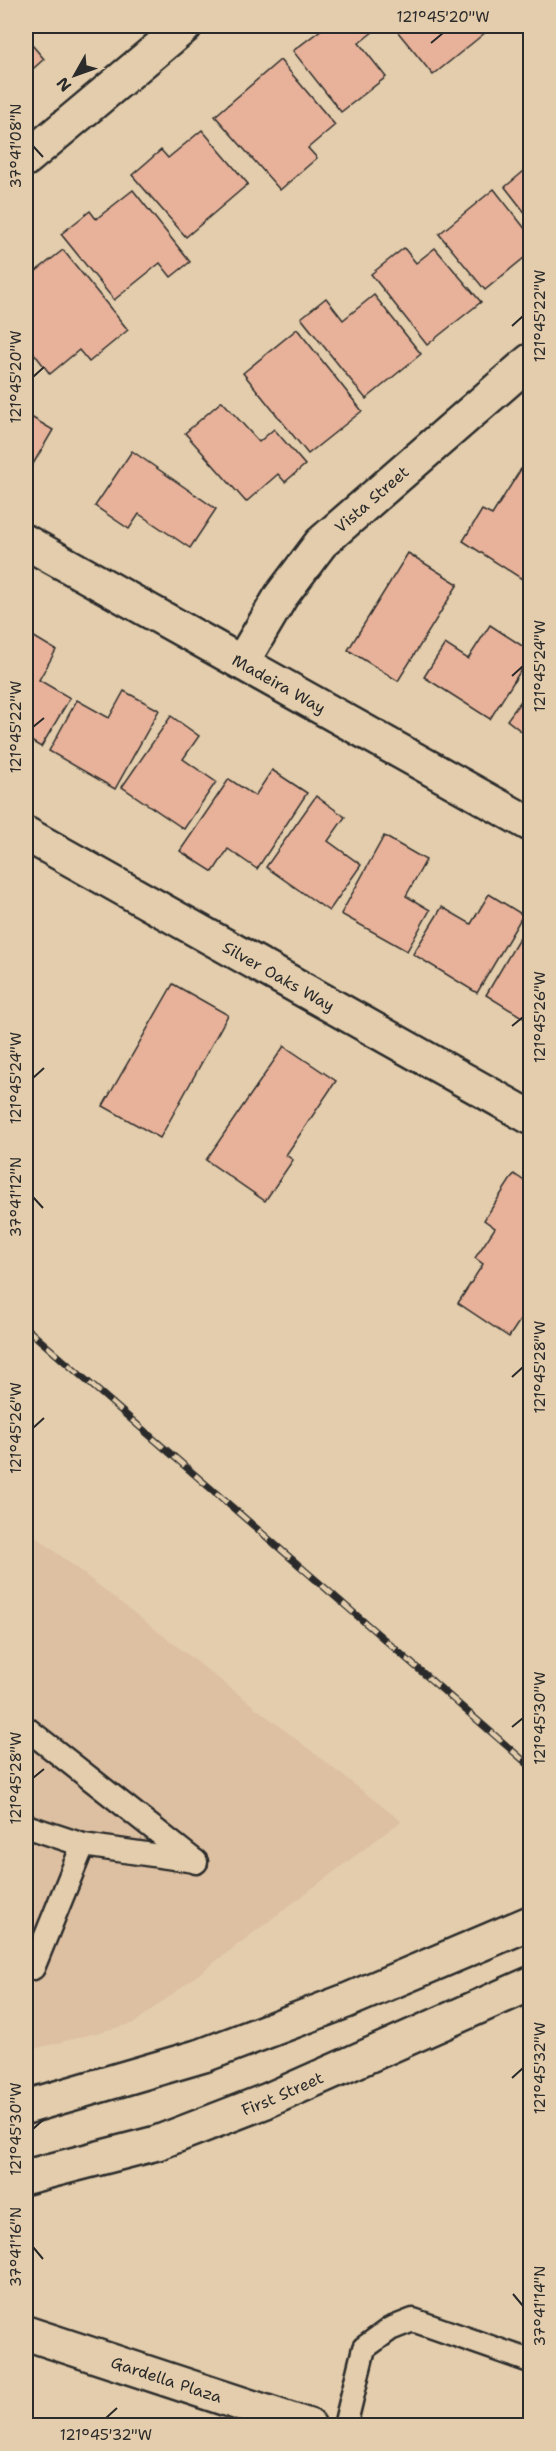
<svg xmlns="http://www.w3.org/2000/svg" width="556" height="2451" viewBox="0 0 556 2451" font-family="'Shantell Sans',sans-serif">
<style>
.built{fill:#ddbfa1}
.building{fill:#e7b299;stroke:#2b2b2b;stroke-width:1.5}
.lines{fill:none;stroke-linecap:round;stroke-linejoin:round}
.lane-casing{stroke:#2b2b2b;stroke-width:27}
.street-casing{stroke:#2b2b2b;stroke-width:38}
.primary-casing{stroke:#2b2b2b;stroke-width:38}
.lane{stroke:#e3cdac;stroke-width:22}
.street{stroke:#e3cdac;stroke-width:33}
.primary{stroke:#e3cdac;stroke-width:33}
.rail-casing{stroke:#2b2b2b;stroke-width:7}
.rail{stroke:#e3cdac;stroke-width:4.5;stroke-dasharray:14;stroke-linecap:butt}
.ticks{fill:none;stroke:#2b2b2b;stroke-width:2}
.labels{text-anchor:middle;stroke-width:6;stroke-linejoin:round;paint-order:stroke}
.street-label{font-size:16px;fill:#2b2b2b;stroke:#e3cdac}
.neatline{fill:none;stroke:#2b2b2b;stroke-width:2}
.ticks-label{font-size:15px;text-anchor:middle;fill:#2b2b2b}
</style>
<rect width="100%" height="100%" fill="#e3cdac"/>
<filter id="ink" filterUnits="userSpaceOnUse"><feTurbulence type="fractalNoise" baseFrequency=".0167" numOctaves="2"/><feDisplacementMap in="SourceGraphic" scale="12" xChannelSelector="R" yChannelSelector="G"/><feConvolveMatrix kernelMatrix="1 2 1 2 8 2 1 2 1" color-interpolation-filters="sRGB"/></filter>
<g filter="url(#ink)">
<!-- built -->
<polygon class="built" points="26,1529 401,1821 134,2023 26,2051"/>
<!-- building -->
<g class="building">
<polygon points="326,26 379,27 359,43 386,77 341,112 293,51"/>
<polygon points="393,26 481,26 486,32 433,75"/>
<polygon points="26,38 44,59 26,75"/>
<polygon points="280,60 335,125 308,148 317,158 280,190 215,116"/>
<polygon points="202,130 248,184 186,237 132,175 161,150 168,158"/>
<polygon points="530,166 530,219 505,187"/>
<polygon points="494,189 530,235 530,253 485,290 439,234"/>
<polygon points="133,190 190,262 171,277 160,263 114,300 61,234 90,211 96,219"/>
<polygon points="404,248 416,263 435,248 481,302 427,345 371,274"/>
<polygon points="63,250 128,330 89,362 79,350 50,374 26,343 26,276 27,278"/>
<polygon points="374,295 421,354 366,399 301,318 326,298 343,320"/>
<polygon points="297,329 362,411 308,454 243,373"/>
<polygon points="222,401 259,442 274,429 305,465 285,482 278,474 246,502 185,433"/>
<polygon points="26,414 53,430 29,471 26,469"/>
<polygon points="132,451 216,509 190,548 139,514 129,529 95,506"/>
<polygon points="521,469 530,475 530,565 522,579 463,541 482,510 492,515"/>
<polygon points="408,553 458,584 398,681 348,650"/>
<polygon points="490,625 530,651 530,656 490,719 424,677 445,644 468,659"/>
<polygon points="26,632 56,650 39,680 70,698 41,747 26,738"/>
<polygon points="529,690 530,691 530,738 507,720"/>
<polygon points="124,691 159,710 115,789 49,751 77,700 109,718"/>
<polygon points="171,716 199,736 183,759 216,782 184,829 122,787"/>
<polygon points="272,770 307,793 257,869 228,849 213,872 180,851 229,779 255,796"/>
<polygon points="316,796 345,817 328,841 361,865 329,911 266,867"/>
<polygon points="384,836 426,860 406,896 430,910 407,951 341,914"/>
<polygon points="489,894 523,915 477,993 413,954 442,907 471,924"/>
<polygon points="530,920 530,1022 486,995"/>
<polygon points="173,984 228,1015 160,1138 103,1106"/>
<polygon points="284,1046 336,1081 286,1155 293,1160 265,1201 206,1160"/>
<polygon points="514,1174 530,1185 530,1305 509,1337 458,1303 483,1264 475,1258 495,1228 484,1220"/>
</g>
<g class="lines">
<!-- lane casing -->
<g class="lane-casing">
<g id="lane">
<polyline points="26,1728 196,1862"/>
<polyline points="26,1826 83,1845 195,1861"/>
<polyline points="33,1968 83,1845"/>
<polyline points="345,2426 364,2348 390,2329 413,2320 530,2361"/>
</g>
</g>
<!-- street casing -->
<g class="street-casing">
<g id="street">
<polyline points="26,159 185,26"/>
<path id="s1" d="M 26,542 L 530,824"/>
<path id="s2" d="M 242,662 L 281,596 L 321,543 L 530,361"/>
<path id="s3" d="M 26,834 L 530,1117"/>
<path id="s4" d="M 26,2333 L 309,2426"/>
</g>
</g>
<!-- primary casing -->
<g class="primary-casing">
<g id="primary">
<polyline points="26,2107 204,2055 346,2001 530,1923"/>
<path id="s5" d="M 26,2177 L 157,2143 L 266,2101 L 530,1984"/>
</g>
</g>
<!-- lane -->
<use href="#lane" class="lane"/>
<!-- street -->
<use href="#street" class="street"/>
<!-- primary -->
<use href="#primary" class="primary"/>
<!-- rail casing -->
<g class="rail-casing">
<polyline id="rail" points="26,1328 530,1766"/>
</g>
<!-- rail -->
<use href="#rail" class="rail"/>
</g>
</g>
<!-- ticks -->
<path class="ticks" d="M 431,43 L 443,33M 33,146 L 43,157M 512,326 L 523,316M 33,377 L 44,367M 512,676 L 523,666M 33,727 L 44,718M 512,1026 L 523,1017M 33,1078 L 44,1068M 33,1197 L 43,1208M 512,1377 L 523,1367M 33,1428 L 44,1418M 512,1727 L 523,1718M 33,1778 L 44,1769M 512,2078 L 523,2068M 33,2129 L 44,2119M 33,2247 L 43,2259M 513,2294 L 523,2306M 106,2418 L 117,2408"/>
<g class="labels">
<!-- street labels -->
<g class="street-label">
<text dy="6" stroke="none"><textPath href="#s2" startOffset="210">Vista Street</textPath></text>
<text dy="6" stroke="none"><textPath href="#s1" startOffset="290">Madeira Way</textPath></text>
<text dy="6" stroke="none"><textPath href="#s3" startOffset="290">Silver Oaks Way</textPath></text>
<text dy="6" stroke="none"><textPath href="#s5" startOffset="270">First Street</textPath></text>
<text dy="6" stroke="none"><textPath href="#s4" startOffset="148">Gardella Plaza</textPath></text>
</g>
</g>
<!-- margin -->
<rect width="556" height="2451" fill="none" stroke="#e3cdac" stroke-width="66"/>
<!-- north arrow -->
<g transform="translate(75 75) rotate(230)" stroke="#e3cdac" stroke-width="4.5" paint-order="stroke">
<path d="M0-4.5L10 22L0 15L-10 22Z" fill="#2b2b2b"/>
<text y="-9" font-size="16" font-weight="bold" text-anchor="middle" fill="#2b2b2b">N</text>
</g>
<rect x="33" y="33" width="490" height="2385" class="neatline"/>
<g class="ticks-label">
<text x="443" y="22">121°45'20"W</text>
<text transform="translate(16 146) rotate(-90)" y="5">37°41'08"N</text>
<text transform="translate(540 316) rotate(-90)" y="5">121°45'22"W</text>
<text transform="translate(16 377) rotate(-90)" y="5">121°45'20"W</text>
<text transform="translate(540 666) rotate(-90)" y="5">121°45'24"W</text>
<text transform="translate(16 727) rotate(-90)" y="5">121°45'22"W</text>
<text transform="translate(540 1017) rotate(-90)" y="5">121°45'26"W</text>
<text transform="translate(16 1078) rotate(-90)" y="5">121°45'24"W</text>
<text transform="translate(16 1197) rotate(-90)" y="5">37°41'12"N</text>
<text transform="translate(540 1367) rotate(-90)" y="5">121°45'28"W</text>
<text transform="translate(16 1428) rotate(-90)" y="5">121°45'26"W</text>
<text transform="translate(540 1718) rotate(-90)" y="5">121°45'30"W</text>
<text transform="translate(16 1778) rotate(-90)" y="5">121°45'28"W</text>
<text transform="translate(540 2068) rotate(-90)" y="5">121°45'32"W</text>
<text transform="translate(16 2129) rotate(-90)" y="5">121°45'30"W</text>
<text transform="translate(16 2247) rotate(-90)" y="5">37°41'16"N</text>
<text transform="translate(540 2306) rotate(-90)" y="5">37°41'14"N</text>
<text x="106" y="2440">121°45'32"W</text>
</g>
</svg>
